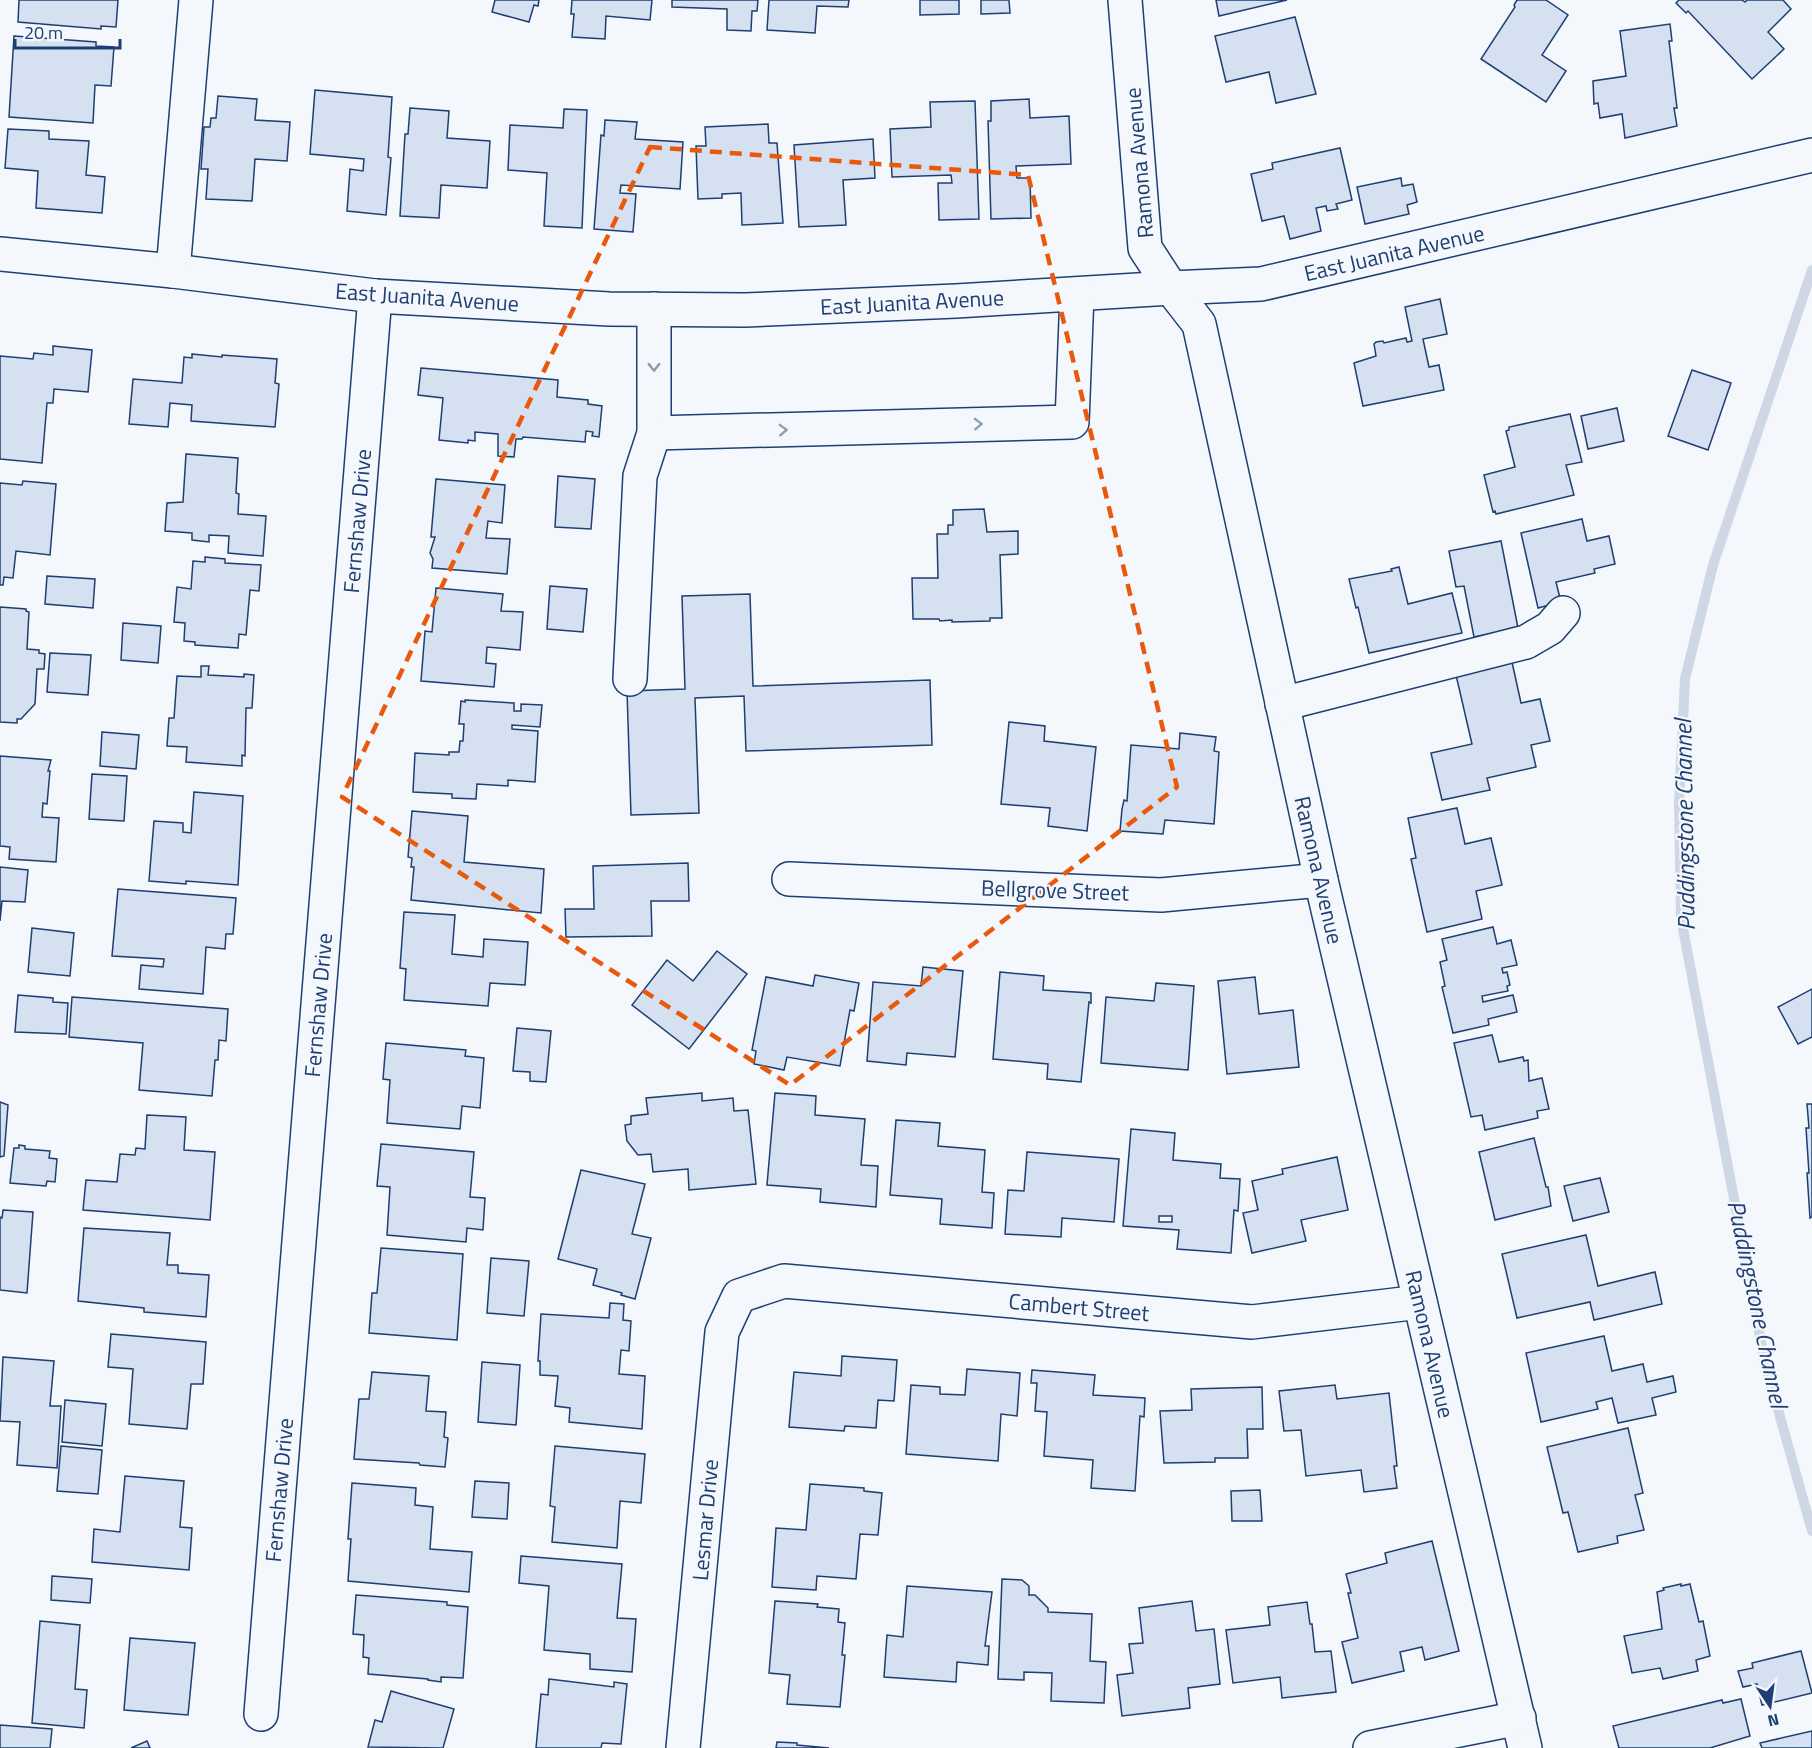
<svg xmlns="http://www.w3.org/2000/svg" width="1812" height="1748" viewBox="0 0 1812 1748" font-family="'Titillium Web',sans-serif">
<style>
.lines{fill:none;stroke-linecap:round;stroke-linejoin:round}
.stream{stroke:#cfd7e4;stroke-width:10}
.building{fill:#d5e0f0;stroke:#1d3f73;stroke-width:1.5;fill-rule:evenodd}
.minor-casing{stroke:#1d3f73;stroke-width:36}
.minor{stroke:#f4f7fb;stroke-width:33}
.oneway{stroke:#889bb7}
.marked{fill:none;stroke:#e8590c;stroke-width:4.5;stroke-dasharray:12 8;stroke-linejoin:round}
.labels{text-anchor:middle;stroke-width:4.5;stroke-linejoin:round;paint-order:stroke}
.street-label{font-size:22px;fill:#1d3f73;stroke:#f4f7fb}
.water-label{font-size:24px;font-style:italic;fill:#1d3f73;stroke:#f4f7fb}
</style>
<rect width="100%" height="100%" fill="#f4f7fb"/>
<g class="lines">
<!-- stream -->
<polyline class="stream" points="1812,270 1713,565 1685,679 1679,804 1681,918 1765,1363 1812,1531"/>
</g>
<!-- building -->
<g class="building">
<polygon points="19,0 118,0 116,27 101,26 101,29 18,22"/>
<polygon points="495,0 539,0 538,6 534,5 529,22 492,12"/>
<polygon points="572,0 652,0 650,20 606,16 605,39 572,37 574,14 571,14"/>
<polygon points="672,0 758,0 757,11 752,11 751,31 727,30 727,9 672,7"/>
<polygon points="769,0 849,0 848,7 817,6 815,33 767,30"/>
<polygon points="920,0 959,0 959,14 920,15"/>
<polygon points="981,0 1009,0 1010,13 981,14"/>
<polygon points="1216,0 1287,0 1219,16"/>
<polygon points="1517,0 1546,0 1568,15 1542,55 1566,71 1546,102 1481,59 1515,7 1514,5"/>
<polygon points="1679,0 1742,0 1745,2 1747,0 1783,0 1791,9 1768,32 1784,49 1752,79 1688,11 1686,13 1676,3"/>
<polygon points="1295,17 1316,94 1276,103 1269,72 1226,82 1215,36"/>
<polygon points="1670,24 1672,41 1669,41 1677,108 1674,108 1677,126 1625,138 1622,114 1600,118 1598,103 1594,104 1593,81 1626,76 1620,31"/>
<polygon points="14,36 96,42 96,46 114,47 111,86 95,85 93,123 9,117"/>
<polygon points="315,90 392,97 388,157 391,158 386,215 347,211 350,169 363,171 364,159 310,154"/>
<polygon points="218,96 257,99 255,120 290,122 287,161 255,159 252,201 206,199 208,169 201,169 204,127 210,127 211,118 216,118"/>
<polygon points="1029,99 1030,118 1069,116 1071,164 1016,166 1017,178 1030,178 1031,218 991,219 988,121 991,121 991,101"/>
<polygon points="975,101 979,219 939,220 938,183 952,183 951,175 892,177 890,129 931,127 930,102"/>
<polygon points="410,108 449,111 447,138 490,141 487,188 441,185 439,218 400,216 405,134 408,134"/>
<polygon points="564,109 587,110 582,228 544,226 547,173 508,170 510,125 563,128"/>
<polygon points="605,120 637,122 635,139 683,142 680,189 621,185 620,193 636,194 633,232 594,229 601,135 604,136"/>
<polygon points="768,124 769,143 777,143 783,223 742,225 741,193 722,194 722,198 698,199 696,146 706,146 705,127"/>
<polygon points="8,129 49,131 49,139 89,141 86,175 105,177 102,213 36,208 38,171 5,168"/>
<polygon points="873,139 875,178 843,180 846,225 799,227 794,145"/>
<polygon points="1340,148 1352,200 1336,204 1338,209 1327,211 1326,206 1316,208 1321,231 1290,239 1284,216 1262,221 1251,174 1273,169 1272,163"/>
<polygon points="1401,178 1402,186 1413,184 1417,202 1407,205 1409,214 1365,224 1357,187"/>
<polygon points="1440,299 1447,334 1423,339 1429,367 1439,365 1444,390 1363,406 1354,363 1376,356 1374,344 1376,342 1383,341 1384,343 1406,338 1407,342 1412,341 1405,307"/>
<polygon points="53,346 92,350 88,392 54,389 53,403 47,403 42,463 0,459 0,356 33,359 34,353 53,355"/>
<polygon points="192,354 222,357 222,355 277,359 275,383 279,384 275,427 191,421 192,405 170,403 168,427 129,424 133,379 182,383 184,357 192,358"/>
<polygon points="421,368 558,380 557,397 588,400 588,404 602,406 599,437 592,436 593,432 586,431 585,442 523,437 522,439 516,439 514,457 498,456 498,434 475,432 475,441 468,440 468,443 439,440 443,398 418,395"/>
<polygon points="1692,370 1731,383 1708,450 1668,436"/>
<polygon points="1617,408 1624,441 1588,449 1581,416"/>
<polygon points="1570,414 1582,462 1566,465 1574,495 1496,514 1495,511 1493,512 1484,475 1515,467 1506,431 1509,430 1509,427"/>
<polygon points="186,454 238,458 236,493 239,494 238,514 266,516 263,556 228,553 229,536 209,535 209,542 192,540 192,533 165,531 167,503 183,502"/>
<polygon points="558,476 595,479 591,529 555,527"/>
<polygon points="436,479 505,485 502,523 488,521 486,538 510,539 507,574 432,568 433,559 430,553 435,537 431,537"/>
<polygon points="23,481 56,484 50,555 16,551 13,578 4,577 3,585 0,585 0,483 22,485"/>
<polygon points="984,509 987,532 1018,531 1018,554 1000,555 1002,618 990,618 990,621 952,622 952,620 940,621 939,619 913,619 912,578 938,578 937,534 948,534 948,525 953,525 953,510"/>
<polygon points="1582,519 1587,541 1609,536 1615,564 1594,569 1595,573 1556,582 1561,602 1538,608 1521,533"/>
<polygon points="1501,541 1518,628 1474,637 1464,586 1456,587 1449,551"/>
<polygon points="205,557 225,559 225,563 261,565 259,591 250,590 246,635 239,634 238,648 195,645 195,642 184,641 185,623 174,622 177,587 191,589 193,561 205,562"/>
<polygon points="1399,567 1408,604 1452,593 1462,633 1369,653 1358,607 1356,608 1349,579 1392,571 1391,569"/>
<polygon points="47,576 95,579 93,608 45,604"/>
<polygon points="550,586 587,589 583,632 547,629"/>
<polygon points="436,588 503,594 501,611 523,612 520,650 487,647 486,663 496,664 494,687 421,681 425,631 432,632"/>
<polygon points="750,594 753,686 930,680 932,745 746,751 744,696 695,698 699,813 631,815 627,691 685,689 682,596"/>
<polygon points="0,607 26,609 26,611 29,612 27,649 39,650 39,653 45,654 44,669 37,669 35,704 21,719 17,719 17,723 0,722"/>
<polygon points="123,623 161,626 158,663 121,660"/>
<polygon points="50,653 91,655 88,695 47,692"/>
<polygon points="1512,662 1521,703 1540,699 1550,741 1531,745 1536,767 1487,778 1490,790 1442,800 1431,753 1472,744 1456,675"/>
<polygon points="201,666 209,666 208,675 244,677 244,674 254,675 252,708 246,708 245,756 242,755 242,766 186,762 187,747 167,746 169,718 174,718 177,676 201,677"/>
<polygon points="465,700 514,703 514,711 521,711 521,704 542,705 540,727 512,725 512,729 538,731 535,782 508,780 508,786 477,784 476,799 452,798 452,794 413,792 415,753 449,755 449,752 459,752 460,741 463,741 464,724 459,724 461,701 465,702"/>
<polygon points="1009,722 1045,726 1044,741 1096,747 1087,831 1048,826 1050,808 1001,804"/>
<polygon points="102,732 139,735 136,769 100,766"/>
<polygon points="1180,733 1216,737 1214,751 1219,752 1214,824 1165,820 1163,834 1120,831 1122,809 1124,800 1127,801 1131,745 1179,749"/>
<polygon points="0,756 51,760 48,771 50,771 47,804 43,803 42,817 59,818 56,862 9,859 10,847 0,846"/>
<polygon points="92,774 127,776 124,821 89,819"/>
<polygon points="194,792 243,796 238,885 186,881 186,884 149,881 154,821 183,823 183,832 191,833"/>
<polygon points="1457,808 1465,844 1491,838 1502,885 1476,891 1482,919 1427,932 1411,859 1416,858 1408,818"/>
<polygon points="412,811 468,816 464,862 544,869 541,913 411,900 414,867 411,867 412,858 408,857"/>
<polygon points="688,863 689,901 651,901 652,936 566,937 565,909 594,909 593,866"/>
<polygon points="0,867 28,870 25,902 2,901 0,921"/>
<polygon points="118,889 236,898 233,934 226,934 225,949 206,947 203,994 139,989 141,965 163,967 164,959 112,956"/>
<polygon points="404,912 455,915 452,954 483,957 484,939 528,942 525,985 490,983 488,1006 404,1000 406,969 400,968"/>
<polygon points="1493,927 1497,944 1511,940 1517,965 1502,968 1503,973 1507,972 1510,985 1507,986 1508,991 1482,996 1483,1002 1513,995 1517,1012 1488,1019 1489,1025 1453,1033 1442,987 1445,986 1440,962 1447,960 1442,939"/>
<polygon points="32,928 74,933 70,976 28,972"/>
<polygon points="717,951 747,974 689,1049 632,1005 667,960 693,981"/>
<polygon points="923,967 963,971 955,1057 907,1053 906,1065 867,1061 873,982 921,986"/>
<polygon points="1000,972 1044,976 1043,990 1091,993 1091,1003 1089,1002 1081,1082 1047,1079 1048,1064 993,1059"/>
<polygon points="815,975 859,983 854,1011 850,1010 840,1066 787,1057 784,1070 754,1064 756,1051 752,1050 766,977 813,986"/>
<polygon points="1255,977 1259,1014 1293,1010 1299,1067 1227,1074 1218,981"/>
<polygon points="1156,983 1194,986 1188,1070 1101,1063 1106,997 1154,1001"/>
<polygon points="1812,989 1812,1037 1798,1044 1778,1007"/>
<polygon points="18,995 53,998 53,1002 68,1003 66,1034 15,1032"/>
<polygon points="72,997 228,1009 226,1041 219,1040 218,1060 215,1060 212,1096 139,1090 143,1043 69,1037"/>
<polygon points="517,1028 551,1031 546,1082 530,1081 530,1072 513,1071"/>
<polygon points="1492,1035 1499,1062 1523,1057 1524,1061 1528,1060 1529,1081 1542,1078 1549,1109 1537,1111 1538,1118 1485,1130 1482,1115 1471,1117 1454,1043"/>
<polygon points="386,1043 466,1050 465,1056 484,1058 480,1108 462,1106 460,1129 387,1123 390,1080 383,1079"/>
<polygon points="702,1093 702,1101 733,1098 734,1111 748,1110 756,1184 689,1190 688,1169 653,1172 651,1154 638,1155 627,1141 625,1125 631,1124 631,1116 648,1114 646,1098"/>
<polygon points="775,1093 816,1096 815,1115 865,1119 861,1165 878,1166 876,1207 820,1202 821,1189 767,1185"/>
<polygon points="0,1102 8,1105 4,1156 0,1157"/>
<polygon points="1807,1104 1812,1104 1812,1217 1810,1218 1807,1173 1809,1173 1806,1128 1809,1128"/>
<polygon points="147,1115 186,1117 184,1150 215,1152 210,1220 83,1210 86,1180 117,1182 120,1154 135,1155 136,1148 145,1149"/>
<polygon points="896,1120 940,1123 938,1146 985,1150 982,1192 994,1193 992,1228 940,1224 942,1199 890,1195"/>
<path d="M 1131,1129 L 1175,1133 L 1173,1160 L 1221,1164 L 1220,1178 L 1240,1179 L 1238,1211 L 1234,1210 L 1231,1253 L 1177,1249 L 1179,1230 L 1123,1226 ZM 1159,1216 L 1172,1216 L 1172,1222 L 1159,1222 Z"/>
<polygon points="1534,1138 1546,1187 1548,1187 1551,1206 1495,1220 1479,1152"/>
<polygon points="381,1144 474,1152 470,1197 485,1198 483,1230 467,1228 466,1242 387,1235 390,1187 377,1186"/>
<polygon points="19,1145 25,1146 25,1149 50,1151 49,1158 57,1159 55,1182 47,1181 46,1186 10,1183 14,1148 19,1148"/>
<polygon points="1027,1152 1119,1159 1114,1222 1062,1218 1061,1237 1005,1234 1008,1190 1024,1191"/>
<polygon points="1337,1157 1348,1210 1301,1220 1306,1241 1252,1253 1243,1213 1258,1210 1252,1181 1283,1174 1282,1169"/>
<polygon points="581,1170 645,1184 632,1234 651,1238 635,1299 621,1295 622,1293 593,1285 597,1269 558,1259"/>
<polygon points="1600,1178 1609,1212 1573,1221 1564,1186"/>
<polygon points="3,1210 33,1212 27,1293 0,1290 0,1217 2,1218"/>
<polygon points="84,1228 170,1233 167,1265 178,1265 178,1273 209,1275 206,1317 144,1312 144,1308 78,1301"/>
<polygon points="1586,1235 1598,1286 1655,1272 1662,1304 1594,1320 1590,1302 1517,1318 1502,1254"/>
<polygon points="381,1248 463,1254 457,1340 369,1333 372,1293 377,1293"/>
<polygon points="491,1258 529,1261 524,1316 487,1313"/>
<polygon points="610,1303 624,1304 623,1320 631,1321 629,1351 621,1350 619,1374 645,1376 642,1429 569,1422 570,1408 555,1406 558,1376 540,1375 540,1361 538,1361 541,1314 609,1318"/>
<polygon points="111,1334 206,1342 203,1384 191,1384 187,1429 129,1424 133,1369 108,1367"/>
<polygon points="1604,1336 1612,1371 1643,1364 1647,1382 1673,1376 1676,1392 1652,1398 1656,1415 1618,1423 1612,1398 1596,1402 1598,1409 1541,1422 1526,1353"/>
<polygon points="842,1356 897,1360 894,1401 878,1400 876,1428 845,1426 844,1431 789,1427 794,1372 841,1376"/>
<polygon points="3,1357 54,1361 50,1406 61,1406 57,1468 17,1465 20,1422 0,1421"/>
<polygon points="482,1362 520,1365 516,1425 478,1422"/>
<polygon points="967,1369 1020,1373 1017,1416 1001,1414 998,1461 906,1454 911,1385 940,1387 940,1394 965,1395"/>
<polygon points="1032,1370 1095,1375 1093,1395 1145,1398 1144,1417 1140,1416 1135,1491 1091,1488 1093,1460 1044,1456 1047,1412 1035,1411 1037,1383 1031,1383"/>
<polygon points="372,1372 429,1376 426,1411 446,1412 444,1437 448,1438 445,1467 420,1465 419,1463 354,1459 359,1399 369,1399"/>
<polygon points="1335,1385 1337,1399 1389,1393 1397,1466 1394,1466 1397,1488 1364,1492 1361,1470 1306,1476 1301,1430 1284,1431 1279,1391"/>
<polygon points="1262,1387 1263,1429 1247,1429 1248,1458 1215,1458 1215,1462 1164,1463 1160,1411 1192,1410 1191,1389"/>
<polygon points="65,1400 106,1404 102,1446 62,1442"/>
<polygon points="1628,1428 1643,1493 1635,1495 1644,1530 1617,1536 1618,1543 1578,1552 1568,1512 1563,1513 1547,1447"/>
<polygon points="61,1446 102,1450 98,1494 57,1491"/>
<polygon points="555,1446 645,1454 641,1503 620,1501 617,1548 552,1542 555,1507 550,1506"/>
<polygon points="125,1476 184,1481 180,1527 192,1528 189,1570 92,1562 94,1529 120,1532"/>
<polygon points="475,1481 509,1483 507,1519 472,1517"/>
<polygon points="352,1483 416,1488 415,1505 433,1507 430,1549 472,1552 469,1592 348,1581 351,1539 348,1539"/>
<polygon points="810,1484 864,1488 864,1491 882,1493 878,1535 860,1534 856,1579 817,1576 816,1590 772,1587 776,1528 806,1530"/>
<polygon points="1260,1490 1262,1521 1232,1521 1231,1491"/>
<polygon points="1432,1541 1459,1651 1425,1660 1422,1647 1400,1652 1404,1671 1352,1683 1342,1642 1358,1638 1348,1593 1351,1593 1346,1574 1387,1563 1385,1553"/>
<polygon points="521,1556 622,1564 617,1618 636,1619 632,1672 590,1669 590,1654 544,1650 549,1586 519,1583"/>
<polygon points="52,1576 92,1579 90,1603 51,1600"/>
<polygon points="1002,1579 1022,1580 1029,1586 1029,1595 1035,1595 1048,1608 1048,1612 1092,1614 1090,1661 1106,1662 1104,1703 1051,1701 1052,1673 1024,1672 1024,1680 998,1679"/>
<polygon points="1681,1584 1681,1586 1690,1584 1699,1622 1703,1621 1710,1656 1696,1660 1698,1671 1663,1679 1660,1668 1632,1673 1624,1636 1662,1629 1657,1592 1664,1590 1663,1588"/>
<polygon points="907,1586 992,1592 985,1646 989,1646 988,1665 957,1662 956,1682 884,1677 887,1635 903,1637"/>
<polygon points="356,1595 447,1602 447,1605 468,1607 463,1678 441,1677 441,1682 428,1680 428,1679 368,1674 369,1658 363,1657 364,1635 353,1634"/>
<polygon points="775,1601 818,1604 817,1607 839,1609 838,1622 845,1623 842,1655 845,1655 840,1707 787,1704 790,1675 769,1673"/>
<polygon points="1192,1601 1196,1631 1214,1629 1220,1684 1188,1688 1190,1708 1122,1716 1117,1675 1133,1673 1129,1644 1143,1643 1139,1608"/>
<polygon points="1307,1602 1310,1624 1312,1624 1315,1652 1331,1651 1336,1692 1282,1698 1280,1677 1233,1683 1226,1630 1270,1625 1268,1607"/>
<polygon points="40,1621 80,1625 75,1689 87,1690 84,1728 32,1723"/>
<polygon points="130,1638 195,1643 188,1715 124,1710"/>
<polygon points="1801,1651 1812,1693 1762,1705 1757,1684 1743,1687 1738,1671 1753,1668 1752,1663"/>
<polygon points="549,1679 614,1687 614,1682 627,1684 621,1744 602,1743 601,1748 536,1748 541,1694 548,1695"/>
<polygon points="391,1691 454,1709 443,1748 368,1747 375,1720 382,1722"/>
<polygon points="1741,1699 1750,1736 1710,1748 1619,1748 1613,1726 1722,1700 1723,1703"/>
<polygon points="0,1725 52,1729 50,1748 0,1748"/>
<polygon points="1812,1731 1812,1748 1762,1748 1760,1743"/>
<polygon points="147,1741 150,1748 131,1748"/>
<polygon points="777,1742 797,1743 797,1745 829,1748 776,1748"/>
</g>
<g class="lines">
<!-- minor casing -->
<g class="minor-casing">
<g id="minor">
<polyline points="1125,0 1145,248 1171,288 1199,324 1321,880 1525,1748"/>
<polyline points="0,254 173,271 375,296 609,309 745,310 956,301 1171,288 1261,284 1812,155"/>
<polyline points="173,271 196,0"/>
<polyline points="654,309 654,433 1072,422 1077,294"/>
<polyline points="630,679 640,476 654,433"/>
<polyline points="1282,704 1526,642 1550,628 1563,613"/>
<polyline points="789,879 1161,895 1321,880"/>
<polyline points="261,1714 375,296"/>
<polyline points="683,1748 722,1332 739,1296 784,1281 1252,1322 1420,1302"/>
<polyline points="1370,1748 1519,1718"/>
</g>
</g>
<!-- minor -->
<use href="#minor" class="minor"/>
</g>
<!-- one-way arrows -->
<defs><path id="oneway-chevron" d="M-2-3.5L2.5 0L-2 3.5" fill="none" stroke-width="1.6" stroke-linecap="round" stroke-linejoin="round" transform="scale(1.5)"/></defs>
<g class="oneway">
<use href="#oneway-chevron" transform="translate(654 367) rotate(90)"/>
<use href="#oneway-chevron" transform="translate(978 424) rotate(-2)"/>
<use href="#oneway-chevron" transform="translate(783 430) rotate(-2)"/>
</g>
<!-- marked area -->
<path class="marked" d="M 650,147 L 1028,175 L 1177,787 L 790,1085 L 342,797 Z"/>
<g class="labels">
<!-- street labels -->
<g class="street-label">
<text transform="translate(1139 163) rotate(-95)" y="8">Ramona Avenue</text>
<text transform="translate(1394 253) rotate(-13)" y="8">East Juanita Avenue</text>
<text transform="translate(427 297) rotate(4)" y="8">East Juanita Avenue</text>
<text transform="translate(912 302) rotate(-3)" y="8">East Juanita Avenue</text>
<text transform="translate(357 521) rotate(-85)" y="8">Fernshaw Drive</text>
<text transform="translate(1319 870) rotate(77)" y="8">Ramona Avenue</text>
<text transform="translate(1055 890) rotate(2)" y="8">Bellgrove Street</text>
<text transform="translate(318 1005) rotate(-85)" y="8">Fernshaw Drive</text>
<text transform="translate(1079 1307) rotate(5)" y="8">Cambert Street</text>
<text transform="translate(1430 1344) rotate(77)" y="8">Ramona Avenue</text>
<text transform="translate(279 1490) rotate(-85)" y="8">Fernshaw Drive</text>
<text transform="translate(705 1520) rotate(-85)" y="8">Lesmar Drive</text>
</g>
<!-- water labels -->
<g class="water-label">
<text transform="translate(1685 825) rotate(-91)" y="8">Puddingstone Channel</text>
<text transform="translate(1757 1304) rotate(78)" y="8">Puddingstone Channel</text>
</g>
</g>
<!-- north arrow -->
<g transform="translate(1770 1706) rotate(167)" stroke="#f4f7fb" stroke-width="4.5" paint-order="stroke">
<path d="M0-4.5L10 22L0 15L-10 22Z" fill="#1d3f73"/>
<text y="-9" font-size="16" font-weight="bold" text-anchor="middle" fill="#1d3f73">N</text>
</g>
<!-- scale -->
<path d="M15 39v9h105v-9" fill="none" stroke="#1d3f73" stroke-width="3"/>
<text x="24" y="39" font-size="18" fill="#1d3f73" stroke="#f4f7fb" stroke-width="4.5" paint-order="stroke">20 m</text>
</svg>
